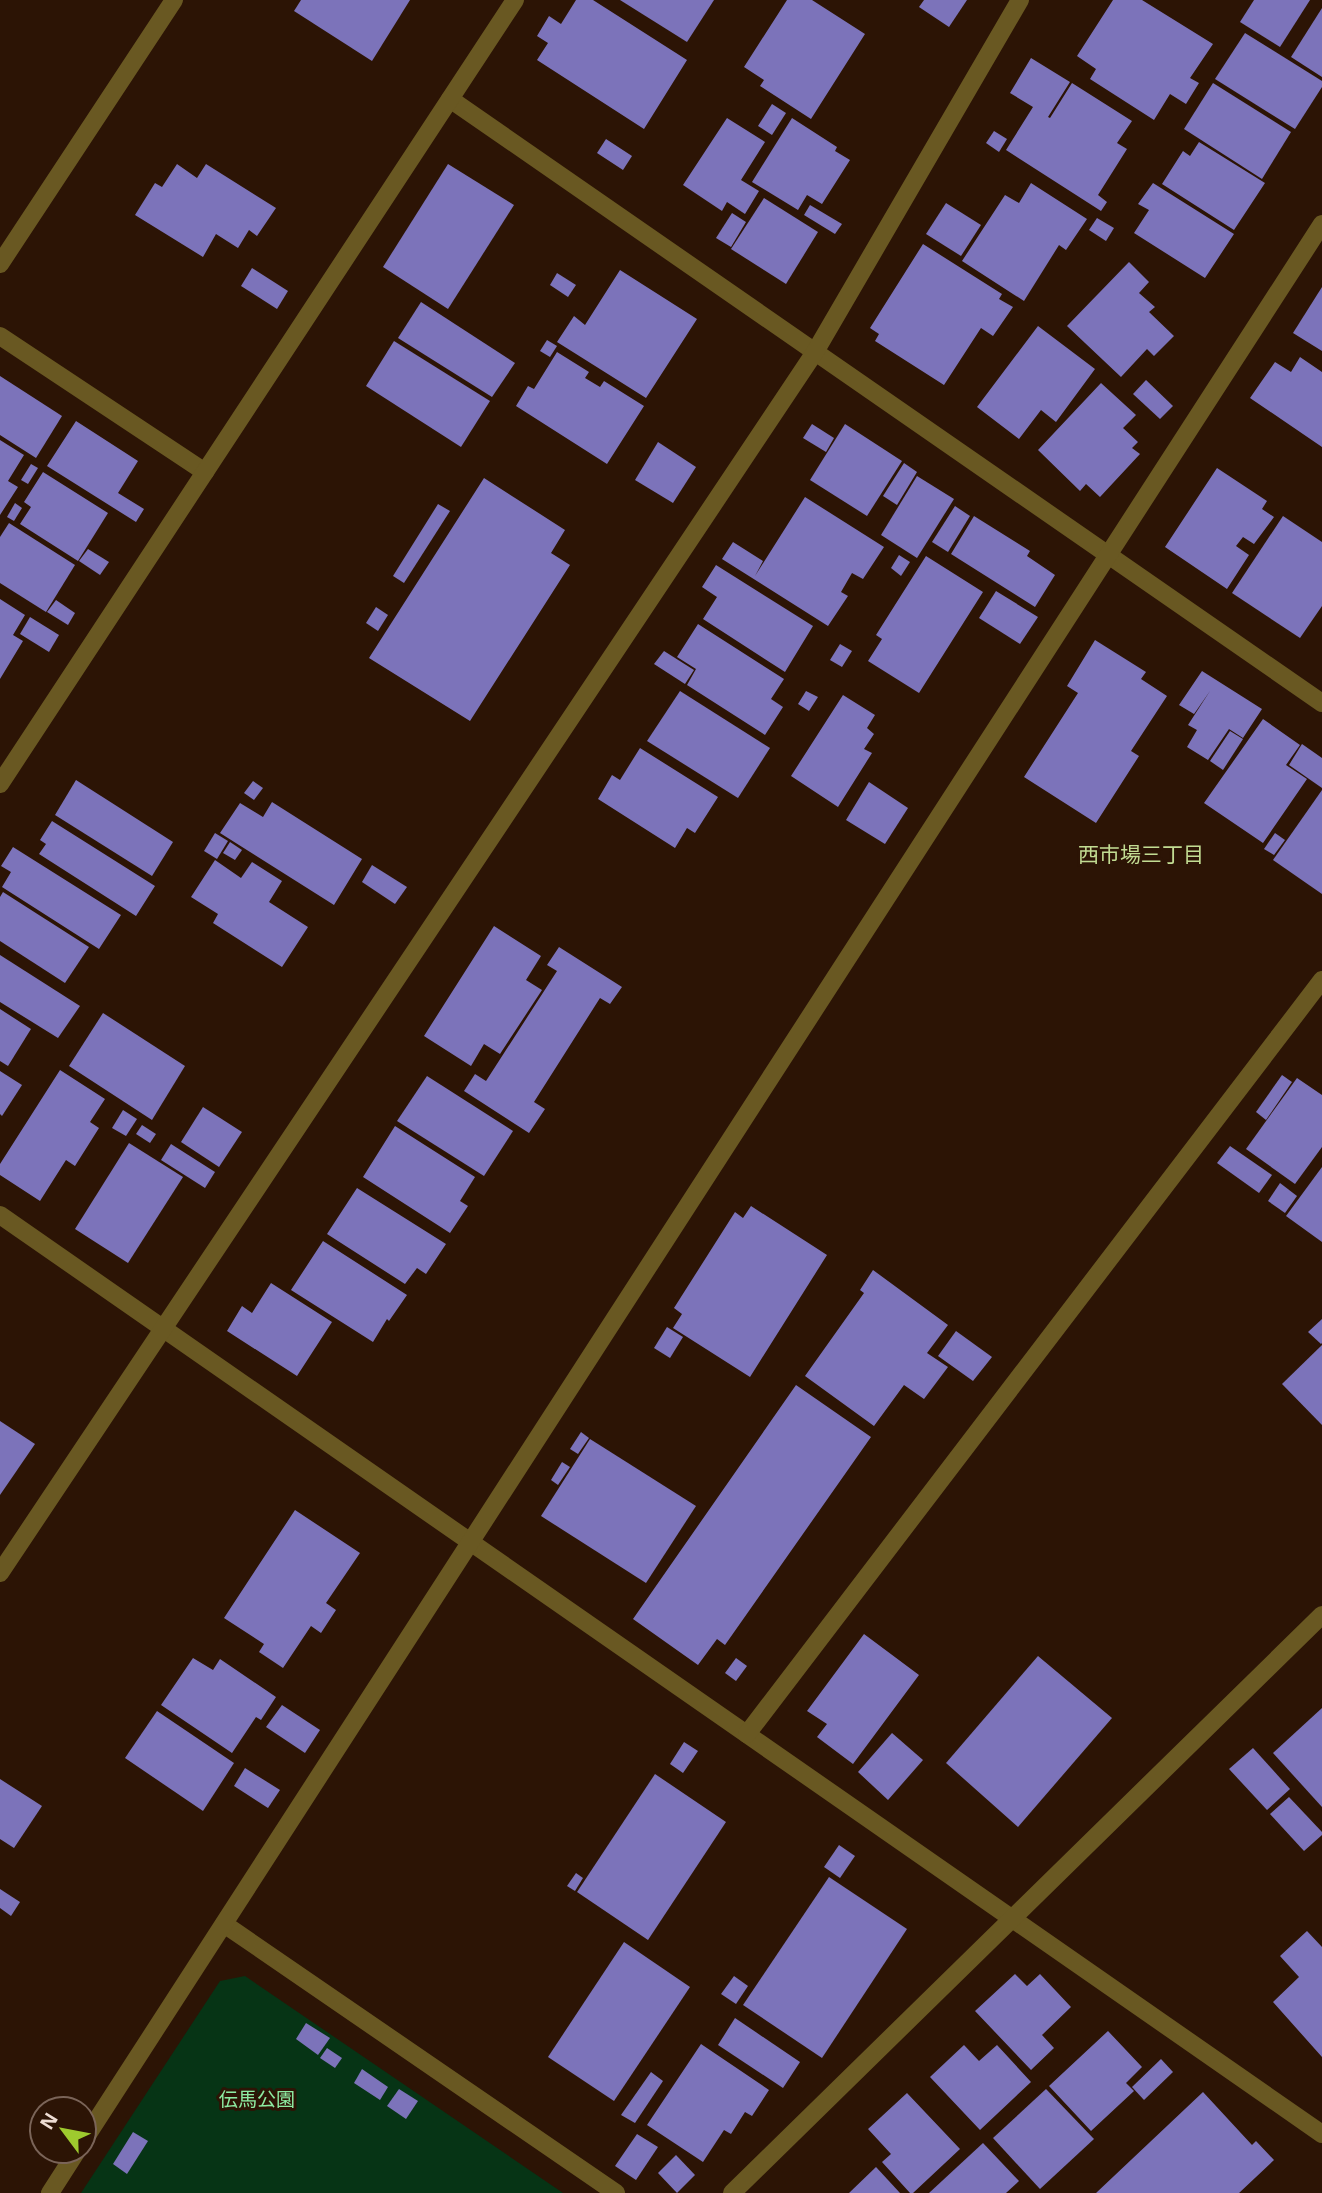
<svg xmlns="http://www.w3.org/2000/svg" width="1322" height="2193" viewBox="0 0 1322 2193" font-family="'Open Sans','Noto Sans JP',sans-serif">
<style>
.green{fill:#063415}
.building{fill:#7c73ba}
.lines{fill:none;stroke-linecap:round;stroke-linejoin:round}
.minor{stroke:#695822;stroke-width:18}
.labels{text-anchor:middle;stroke-width:6;stroke-linejoin:round;paint-order:stroke}
.park-label{font-size:19px;fill:#8deba2;stroke:#2c1405}
.neighbourhood-label{font-size:21px;fill:#c2dc93;stroke:#2c1405}
</style>
<rect width="100%" height="100%" fill="#2c1405"/>
<!-- green -->
<polygon class="green" points="245,1976 563,2193 81,2193 220,1981"/>
<!-- building -->
<g class="building">
<polygon points="301,0 410,0 372,61 294,11"/>
<polygon points="576,0 593,0 687,60 644,129 537,60 548,43 537,36 549,16 561,24"/>
<polygon points="620,0 714,0 687,42"/>
<polygon points="787,0 812,0 865,34 811,119 760,86 764,80 744,67"/>
<polygon points="924,0 967,0 949,27 919,7"/>
<polygon points="1113,0 1142,0 1213,44 1190,78 1199,83 1186,104 1170,94 1154,120 1090,79 1096,69 1077,56"/>
<polygon points="1254,0 1310,0 1280,47 1240,22"/>
<polygon points="1322,8 1322,77 1291,57"/>
<polygon points="1245,33 1322,81 1322,87 1295,129 1215,79"/>
<polygon points="1031,58 1070,82 1048,117 1050,118 1072,83 1132,121 1117,143 1127,149 1098,195 1107,202 1101,211 1006,150 1033,107 1010,93"/>
<polygon points="1213,83 1291,132 1262,179 1184,129"/>
<polygon points="772,104 786,113 772,135 758,126"/>
<polygon points="727,118 765,142 741,180 759,191 745,214 727,202 722,211 683,185"/>
<polygon points="792,118 837,147 835,151 850,160 822,204 807,195 798,210 752,182"/>
<polygon points="994,131 1007,139 999,152 986,143"/>
<polygon points="606,139 632,156 623,170 597,153"/>
<polygon points="1199,142 1265,183 1234,230 1162,184 1183,151 1190,156"/>
<polygon points="177,164 197,178 206,164 276,208 257,236 249,230 238,248 216,234 203,257 135,215 155,183 162,187"/>
<polygon points="448,164 514,205 448,309 383,267"/>
<polygon points="1031,183 1087,219 1066,250 1059,245 1024,301 962,261 1005,195 1019,203"/>
<polygon points="1153,183 1234,234 1205,278 1134,233 1149,210 1138,204"/>
<polygon points="764,198 818,232 786,284 731,249"/>
<polygon points="946,203 981,225 961,256 926,234"/>
<polygon points="810,205 842,224 835,234 804,215"/>
<polygon points="732,213 746,222 731,247 716,238"/>
<polygon points="1097,218 1114,228 1106,241 1089,230"/>
<polygon points="923,244 1002,294 999,299 1013,307 993,336 981,328 944,385 875,341 879,334 870,328"/>
<polygon points="1129,262 1149,282 1139,293 1155,307 1149,312 1174,336 1154,356 1147,349 1121,377 1067,326"/>
<polygon points="252,268 288,291 277,309 241,286"/>
<polygon points="620,270 697,319 646,398 557,342 574,316 585,325"/>
<polygon points="557,273 576,285 568,297 550,285"/>
<polygon points="1322,287 1322,351 1293,333"/>
<polygon points="421,302 515,363 492,397 398,338"/>
<polygon points="1038,326 1095,369 1056,422 1041,410 1019,439 977,407"/>
<polygon points="547,340 557,346 550,357 540,351"/>
<polygon points="394,341 490,401 461,447 366,386"/>
<polygon points="557,352 589,372 585,378 600,387 604,381 644,406 607,464 516,406 528,386 534,389"/>
<polygon points="1300,357 1322,372 1322,447 1250,398 1275,362 1291,372"/>
<polygon points="0,376 62,416 36,458 0,435"/>
<polygon points="1146,380 1173,406 1160,419 1133,394"/>
<polygon points="1101,383 1136,415 1123,428 1138,442 1132,448 1140,454 1100,497 1086,484 1080,491 1038,450"/>
<polygon points="76,421 138,461 118,493 144,509 136,522 47,466"/>
<polygon points="812,424 834,438 826,452 803,438"/>
<polygon points="845,424 902,461 867,516 810,480"/>
<polygon points="0,440 24,455 8,481 18,487 0,515"/>
<polygon points="658,442 696,467 673,503 635,480"/>
<polygon points="904,463 917,472 897,505 883,496"/>
<polygon points="31,464 38,468 28,484 21,480"/>
<polygon points="1217,468 1267,501 1262,509 1274,517 1254,544 1243,537 1236,546 1249,555 1227,589 1165,547"/>
<polygon points="43,472 108,513 78,561 20,524 31,507 24,502"/>
<polygon points="917,476 954,499 917,558 881,535"/>
<polygon points="484,478 565,530 551,553 570,565 470,721 369,658"/>
<polygon points="805,497 884,547 863,579 852,573 841,592 848,596 828,626 722,559 733,542 763,561 755,576"/>
<polygon points="15,503 22,508 14,521 7,517"/>
<polygon points="438,504 450,511 404,583 393,576"/>
<polygon points="955,506 970,516 948,552 932,542"/>
<polygon points="974,516 1030,551 1027,556 1055,575 1035,607 951,554"/>
<polygon points="1283,516 1322,542 1322,606 1300,638 1232,593"/>
<polygon points="9,523 75,565 46,612 0,583 0,537"/>
<polygon points="88,549 109,562 100,575 79,561"/>
<polygon points="899,555 910,562 901,576 891,568"/>
<polygon points="926,556 983,592 919,693 868,661 882,639 876,635"/>
<polygon points="716,565 813,626 785,672 703,619 717,597 702,587"/>
<polygon points="996,591 1038,617 1020,644 979,618"/>
<polygon points="0,599 25,615 13,635 23,641 0,679"/>
<polygon points="56,600 75,613 68,625 47,612"/>
<polygon points="376,607 388,615 378,631 366,623"/>
<polygon points="30,617 59,635 49,652 20,634"/>
<polygon points="698,624 784,679 771,699 783,707 765,735 687,685 696,669 677,657"/>
<polygon points="1095,640 1146,672 1141,679 1167,696 1131,751 1139,756 1096,823 1024,777 1078,693 1067,686"/>
<polygon points="840,644 852,651 842,667 830,660"/>
<polygon points="664,651 694,670 685,684 654,664"/>
<polygon points="1202,671 1262,709 1243,738 1229,729 1208,760 1187,747 1197,730 1188,725 1210,691 1194,714 1179,705"/>
<polygon points="680,691 770,748 738,798 647,741"/>
<polygon points="806,691 818,697 809,711 798,704"/>
<polygon points="843,695 875,715 867,728 874,734 864,749 872,753 838,807 791,776"/>
<polygon points="1263,719 1300,745 1286,765 1307,779 1263,843 1204,803"/>
<polygon points="1230,731 1243,739 1223,770 1210,761"/>
<polygon points="1302,744 1322,758 1322,788 1289,765"/>
<polygon points="640,748 718,797 695,833 687,828 675,848 598,799 612,775 620,780"/>
<polygon points="76,780 173,842 152,876 55,815"/>
<polygon points="253,781 263,788 254,800 244,793"/>
<polygon points="869,782 908,808 885,844 846,820"/>
<polygon points="1322,790 1322,894 1273,860"/>
<polygon points="272,802 362,859 334,905 220,833 240,803 263,817"/>
<polygon points="52,821 155,886 136,916 39,854 46,844 40,840"/>
<polygon points="215,833 228,841 217,859 204,851"/>
<polygon points="1275,833 1285,840 1274,855 1264,849"/>
<polygon points="230,842 242,850 235,860 223,853"/>
<polygon points="13,847 121,915 99,949 2,887 11,872 1,866"/>
<polygon points="215,860 241,878 252,862 282,881 269,902 308,927 282,967 213,923 218,914 191,897"/>
<polygon points="372,865 407,887 395,904 362,882"/>
<polygon points="3,892 89,947 65,983 0,941 0,897"/>
<polygon points="494,926 541,956 526,980 542,990 500,1054 484,1044 471,1066 424,1036"/>
<polygon points="559,947 622,987 610,1004 600,998 534,1102 545,1109 529,1133 464,1091 475,1074 486,1081 557,971 547,965"/>
<polygon points="0,955 80,1006 58,1038 0,1002"/>
<polygon points="0,1009 31,1029 8,1066 0,1061"/>
<polygon points="103,1013 185,1066 152,1120 69,1066"/>
<polygon points="60,1070 105,1099 90,1122 99,1128 75,1166 66,1160 40,1201 0,1175 0,1164"/>
<polygon points="0,1071 22,1085 2,1116 0,1114"/>
<polygon points="1282,1075 1292,1082 1266,1120 1256,1112"/>
<polygon points="427,1076 513,1131 484,1176 397,1121"/>
<polygon points="1297,1078 1322,1095 1322,1147 1295,1184 1246,1149"/>
<polygon points="203,1107 242,1132 219,1167 181,1142"/>
<polygon points="123,1110 137,1119 126,1136 112,1128"/>
<polygon points="142,1125 156,1134 150,1143 136,1134"/>
<polygon points="395,1126 475,1177 460,1201 468,1206 450,1233 363,1177"/>
<polygon points="129,1143 183,1177 128,1263 75,1229"/>
<polygon points="171,1144 215,1172 205,1188 161,1160"/>
<polygon points="1230,1146 1272,1175 1259,1193 1217,1163"/>
<polygon points="1322,1167 1322,1242 1286,1216"/>
<polygon points="1280,1183 1297,1196 1285,1213 1268,1201"/>
<polygon points="357,1188 446,1244 426,1274 417,1268 405,1284 327,1234"/>
<polygon points="751,1206 827,1255 750,1377 673,1328 682,1314 674,1308 735,1212 743,1218"/>
<polygon points="323,1241 407,1295 389,1321 387,1319 373,1342 291,1290"/>
<polygon points="873,1270 948,1325 927,1353 948,1367 924,1399 904,1385 874,1426 805,1376 864,1293 860,1290"/>
<polygon points="271,1283 332,1322 297,1376 227,1331 242,1306 252,1313"/>
<polygon points="1322,1319 1322,1343 1321,1344 1308,1332"/>
<polygon points="667,1327 683,1337 670,1358 654,1348"/>
<polygon points="956,1331 992,1357 973,1381 938,1356"/>
<polygon points="1322,1345 1322,1425 1282,1384"/>
<polygon points="796,1385 871,1437 725,1645 717,1639 698,1665 633,1619"/>
<polygon points="0,1421 35,1444 0,1495"/>
<polygon points="581,1432 589,1438 578,1454 570,1449"/>
<polygon points="590,1439 696,1506 646,1583 541,1516"/>
<polygon points="562,1462 570,1467 558,1485 551,1480"/>
<polygon points="295,1510 360,1553 326,1603 336,1610 321,1633 311,1626 283,1668 259,1652 264,1644 224,1618"/>
<polygon points="864,1634 919,1675 853,1764 817,1737 827,1724 807,1711"/>
<polygon points="1038,1656 1112,1718 1018,1827 946,1763"/>
<polygon points="193,1658 213,1670 220,1659 276,1697 261,1720 256,1717 232,1753 161,1705"/>
<polygon points="736,1658 747,1666 736,1681 725,1673"/>
<polygon points="282,1705 320,1730 305,1753 266,1727"/>
<polygon points="1322,1708 1322,1807 1273,1753"/>
<polygon points="157,1711 234,1763 203,1811 125,1758"/>
<polygon points="892,1733 923,1760 888,1800 858,1772"/>
<polygon points="684,1742 698,1751 683,1773 670,1764"/>
<polygon points="1253,1748 1290,1789 1267,1810 1229,1769"/>
<polygon points="245,1768 280,1790 268,1808 234,1786"/>
<polygon points="655,1774 726,1822 648,1940 577,1892"/>
<polygon points="0,1779 42,1806 14,1848 0,1839"/>
<polygon points="1289,1797 1322,1832 1322,1835 1304,1851 1270,1814"/>
<polygon points="839,1845 855,1856 840,1878 824,1867"/>
<polygon points="576,1873 583,1878 575,1891 567,1886"/>
<polygon points="829,1877 907,1929 822,2058 743,2005"/>
<polygon points="0,1889 20,1902 11,1916 0,1908"/>
<polygon points="1307,1931 1322,1947 1322,2057 1273,2002 1299,1977 1280,1956"/>
<polygon points="624,1942 690,1987 614,2101 548,2057"/>
<polygon points="1015,1974 1027,1986 1040,1974 1071,2007 1042,2035 1054,2048 1031,2070 975,2011"/>
<polygon points="734,1976 748,1986 736,2004 721,1994"/>
<polygon points="735,2018 800,2062 783,2088 718,2045"/>
<polygon points="306,2023 330,2038 318,2055 296,2039"/>
<polygon points="1108,2031 1142,2067 1126,2083 1134,2091 1091,2131 1049,2086"/>
<polygon points="701,2044 769,2090 752,2116 745,2112 731,2134 724,2130 703,2162 647,2125"/>
<polygon points="964,2045 979,2061 997,2045 1031,2082 980,2130 930,2077"/>
<polygon points="327,2048 342,2058 335,2068 320,2058"/>
<polygon points="1161,2059 1173,2072 1144,2100 1132,2087"/>
<polygon points="362,2069 388,2087 380,2100 354,2083"/>
<polygon points="651,2072 663,2081 635,2123 621,2115"/>
<polygon points="399,2089 418,2101 406,2119 387,2106"/>
<polygon points="1046,2089 1094,2139 1040,2189 993,2138"/>
<polygon points="1203,2092 1252,2145 1256,2141 1274,2160 1239,2193 1096,2193"/>
<polygon points="907,2093 960,2149 913,2193 910,2193 882,2162 891,2154 868,2129"/>
<polygon points="133,2132 148,2141 127,2174 113,2164"/>
<polygon points="637,2134 658,2147 636,2180 615,2166"/>
<polygon points="983,2143 1019,2181 1006,2193 929,2193"/>
<polygon points="676,2155 695,2175 677,2193 658,2173"/>
<polygon points="876,2167 900,2193 849,2193"/>
</g>
<g class="lines">
<!-- minor -->
<g class="minor">
<polyline points="450,99 1322,703"/>
<polyline points="0,264 174,0"/>
<polyline points="0,336 205,472"/>
<polyline points="0,784 515,0"/>
<polyline points="0,1215 1322,2134"/>
<polyline points="0,1573 815,352 1020,0"/>
<polyline points="747,1734 1322,980"/>
<polyline points="224,1924 616,2193"/>
<polyline points="84,2140 1322,224"/>
<polyline points="50,2193 77,2151"/>
<polyline points="732,2193 1322,1615"/>
</g>
</g>
<g class="labels">
<!-- park labels -->
<g class="park-label">
<text x="257" y="2106">伝馬公園</text>
</g>
<!-- neighbourhood labels -->
<g class="neighbourhood-label">
<text x="1141" y="862">西市場三丁目</text>
</g>
</g>
<!-- north arrow -->
<g transform="translate(63 2130) rotate(302)"><circle r="33" fill="#2c1405" stroke="#7a6458" stroke-width="2"/>
<path d="M0-5L12 26L0 18L-12 26Z" fill="#9eca2e"/>
<text y="-10" font-size="19" font-weight="bold" text-anchor="middle" fill="#eeddd4">N</text>
</g>
</svg>
